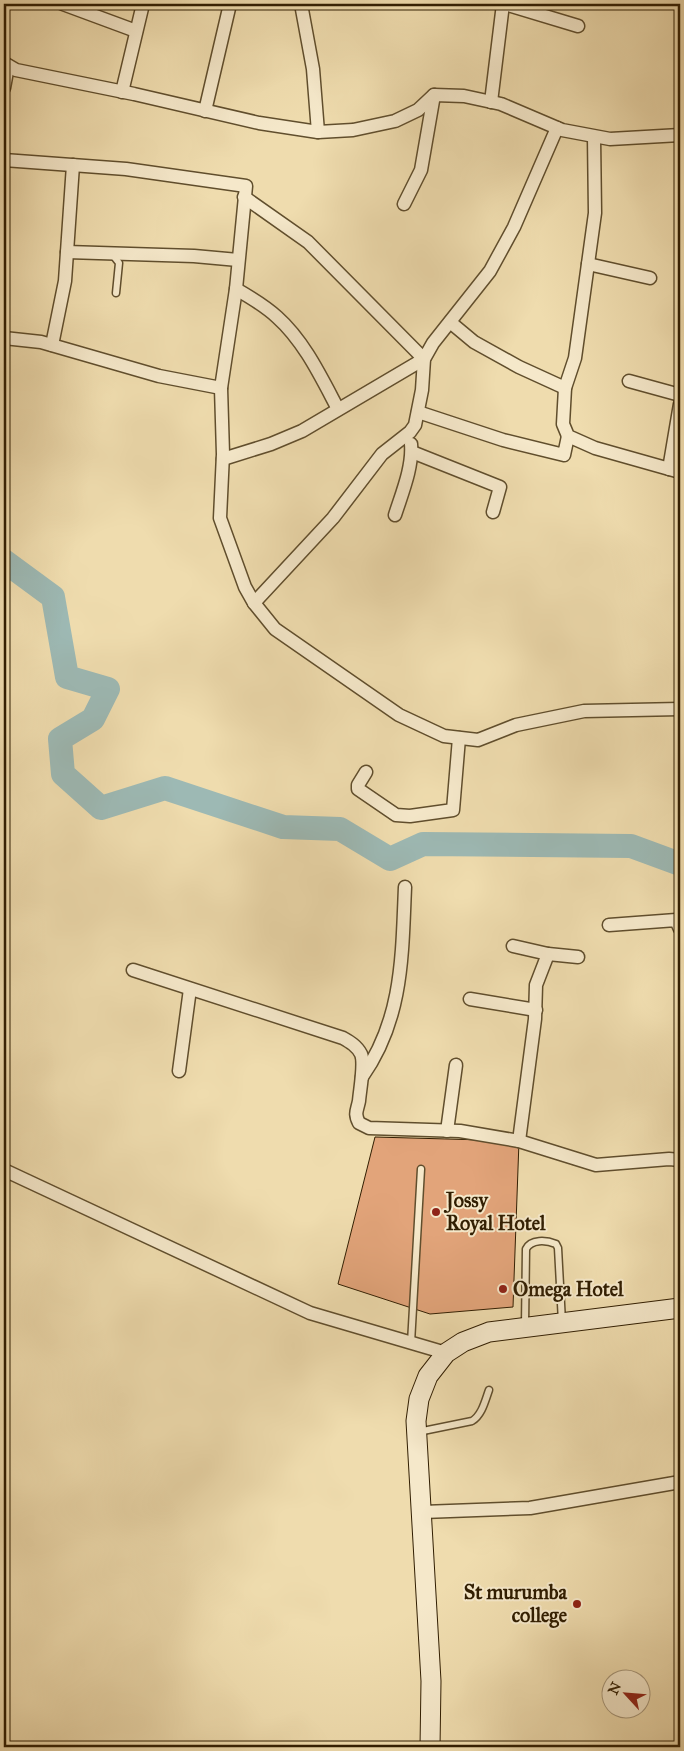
<svg xmlns="http://www.w3.org/2000/svg" width="684" height="1751" viewBox="0 0 684 1751" font-family="'IM FELL Great Primer',serif">
<style>
.lines{fill:none;stroke-linecap:round;stroke-linejoin:round}
.river{stroke:#9db9b4;stroke-width:24}
.building{fill:#e2a47a;stroke:#311e02}
.lane-casing{stroke:#604e2d;stroke-width:9}
.street-casing{stroke:#604e2d;stroke-width:15}
.secondary-casing{stroke:#311e02;stroke-width:21}
.lane{stroke:#f5e8ca;stroke-width:6}
.street{stroke:#f5e8ca;stroke-width:12}
.secondary{stroke:#f5e8ca;stroke-width:19}
.poi-dot{fill:#8f2418;stroke:#f5e8ca;stroke-width:2}
.labels{text-anchor:middle;stroke-width:4;stroke-linejoin:round;paint-order:stroke}
.poi-label{font-size:20px;font-weight:bold;fill:#311e02;stroke:#f5e8ca;text-anchor:start}
</style>
<rect width="100%" height="100%" fill="#efdcae"/>
<filter id="stains"><feTurbulence type="fractalNoise" baseFrequency=".004" numOctaves="4"/><feColorMatrix values="0 0 0 0 .2 0 0 0 0 .09 0 0 0 0 .02 0 0 0 .5 -.17"/></filter>
<radialGradient id="worn" r=".72"><stop offset=".6" stop-color="#630" stop-opacity="0"/><stop offset="1" stop-color="#630" stop-opacity=".3"/></radialGradient>
<g class="lines">
<!-- river -->
<polyline class="river" points="4,561 53,597 67,677 108,689 93,719 60,739 63,774 101,808 165,788 283,827 340,829 390,859 423,844 631,846 680,864"/>
</g>
<!-- building -->
<polygon class="building" points="375,1137 519,1141 513,1307 430,1314 338,1284"/>
<g class="lines">
<!-- lane casing -->
<g class="lane-casing">
<g id="lane">
<polyline points="112,254 119,263 116,293"/>
<path d="M 525,1326 L 526,1249 C 531,1239 546,1240 556,1244 L 558,1248 L 562,1322"/>
<polyline points="411,1343 421,1169"/>
<path d="M 418,1432 L 472,1421 C 482,1415 485,1401 489,1390"/>
</g>
</g>
<!-- street casing -->
<g class="street-casing">
<g id="street">
<polyline points="63,4 136,31"/>
<polyline points="301,4 313,69 318,132"/>
<polyline points="505,4 578,26"/>
<polyline points="4,63 16,70 134,94 259,123 318,132 353,130 395,121 418,110 434,95 464,96 501,104 562,130 610,139 680,135"/>
<polyline points="4,88 8,66"/>
<polyline points="122,92 143,4"/>
<polyline points="491,102 503,4"/>
<polyline points="205,111 230,4"/>
<polyline points="594,137 595,213 575,358 565,388 563,424 568,436 595,448 680,472"/>
<polyline points="4,160 126,169 246,186 236,289 221,388 223,454 220,518 245,587 254,603 275,629 399,715 444,736 478,740 516,725 584,711 680,709"/>
<polyline points="404,204 421,170 434,95"/>
<polyline points="67,252 194,256 238,260"/>
<polyline points="588,264 650,278"/>
<path d="M 236,289 C 250,297 264,305 277,317 C 304,341 321,377 338,409"/>
<polyline points="450,322 474,342 519,367 565,388"/>
<polyline points="4,338 41,342 159,376 221,388"/>
<polyline points="52,345 65,281 73,165"/>
<polyline points="629,381 680,395"/>
<polyline points="418,412 503,440 564,455 568,436"/>
<polyline points="412,452 500,487 493,512"/>
<polyline points="223,459 271,444 302,431 424,359 308,242 244,197"/>
<polyline points="669,469 680,404"/>
<path d="M 395,515 C 402,493 413,467 411,444"/>
<polyline points="254,603 333,518 382,454 410,432 415,425 422,390 424,359 433,343 490,271 514,227 557,128"/>
<polyline points="366,772 358,785 358,789 396,815 410,816 453,810 459,738"/>
<polyline points="609,925 676,920 680,929"/>
<polyline points="513,946 548,954 536,985 535,1019 519,1141"/>
<polyline points="548,954 578,957"/>
<path d="M 133,970 L 343,1038 C 350,1042 357,1046 361,1054 C 365,1063 360,1089 359,1101 C 357,1111 354,1113 359,1123 L 369,1128 L 460,1131 L 519,1141 L 596,1165 L 669,1159 L 680,1160"/>
<polyline points="470,999 536,1010"/>
<polyline points="179,1071 190,989"/>
<path d="M 362,1077 C 403,1019 402,956 405,887"/>
<polyline points="447,1131 456,1065"/>
<polyline points="4,1170 310,1313 446,1353"/>
<polyline points="423,1512 530,1508 680,1482"/>
</g>
</g>
<!-- secondary casing -->
<g class="secondary-casing">
<polyline id="secondary" points="430,1747 431,1681 416,1421 419,1399 428,1376 446,1353 463,1342 489,1332 680,1308"/>
</g>
<!-- lane -->
<use href="#lane" class="lane"/>
<!-- street -->
<use href="#street" class="street"/>
<!-- secondary -->
<use href="#secondary" class="secondary"/>
</g>
<!-- markers -->
<g class="poi-dot">
<circle cx="436" cy="1212" r="5"/>
<circle cx="503" cy="1289" r="5"/>
<circle cx="577" cy="1604" r="5"/>
</g>
<g class="labels">
<!-- poi labels -->
<g class="poi-label">
<text x="446" y="1207">Jossy<tspan x="446" dy="23">Royal Hotel</tspan></text>
<text x="513" y="1296">Omega Hotel</text>
<text x="567" y="1599" text-anchor="end">St murumba<tspan x="567" dy="23">college</tspan></text>
</g>
</g>
<!-- margin -->
<rect width="684" height="1751" fill="none" stroke="#efdcae" stroke-width="20"/>
<rect x="5" y="5" width="674" height="1741" fill="none" stroke="#311e02" stroke-width="2.5"/>
<rect x="10" y="10" width="664" height="1731" fill="none" stroke="#311e02"/>
<!-- north arrow -->
<g transform="translate(626 1694) rotate(296)"><circle r="24" fill="#f5e8ca" stroke="#a7977a"/>
<path d="M0-4L9 19L0 12L-9 19Z" fill="#8f2418"/>
<text y="-8" font-size="14" font-weight="bold" text-anchor="middle" fill="#311e02">N</text>
</g>
<rect width="100%" height="100%" filter="url(#stains)"/>
<rect width="100%" height="100%" fill="url(#worn)"/>
</svg>
